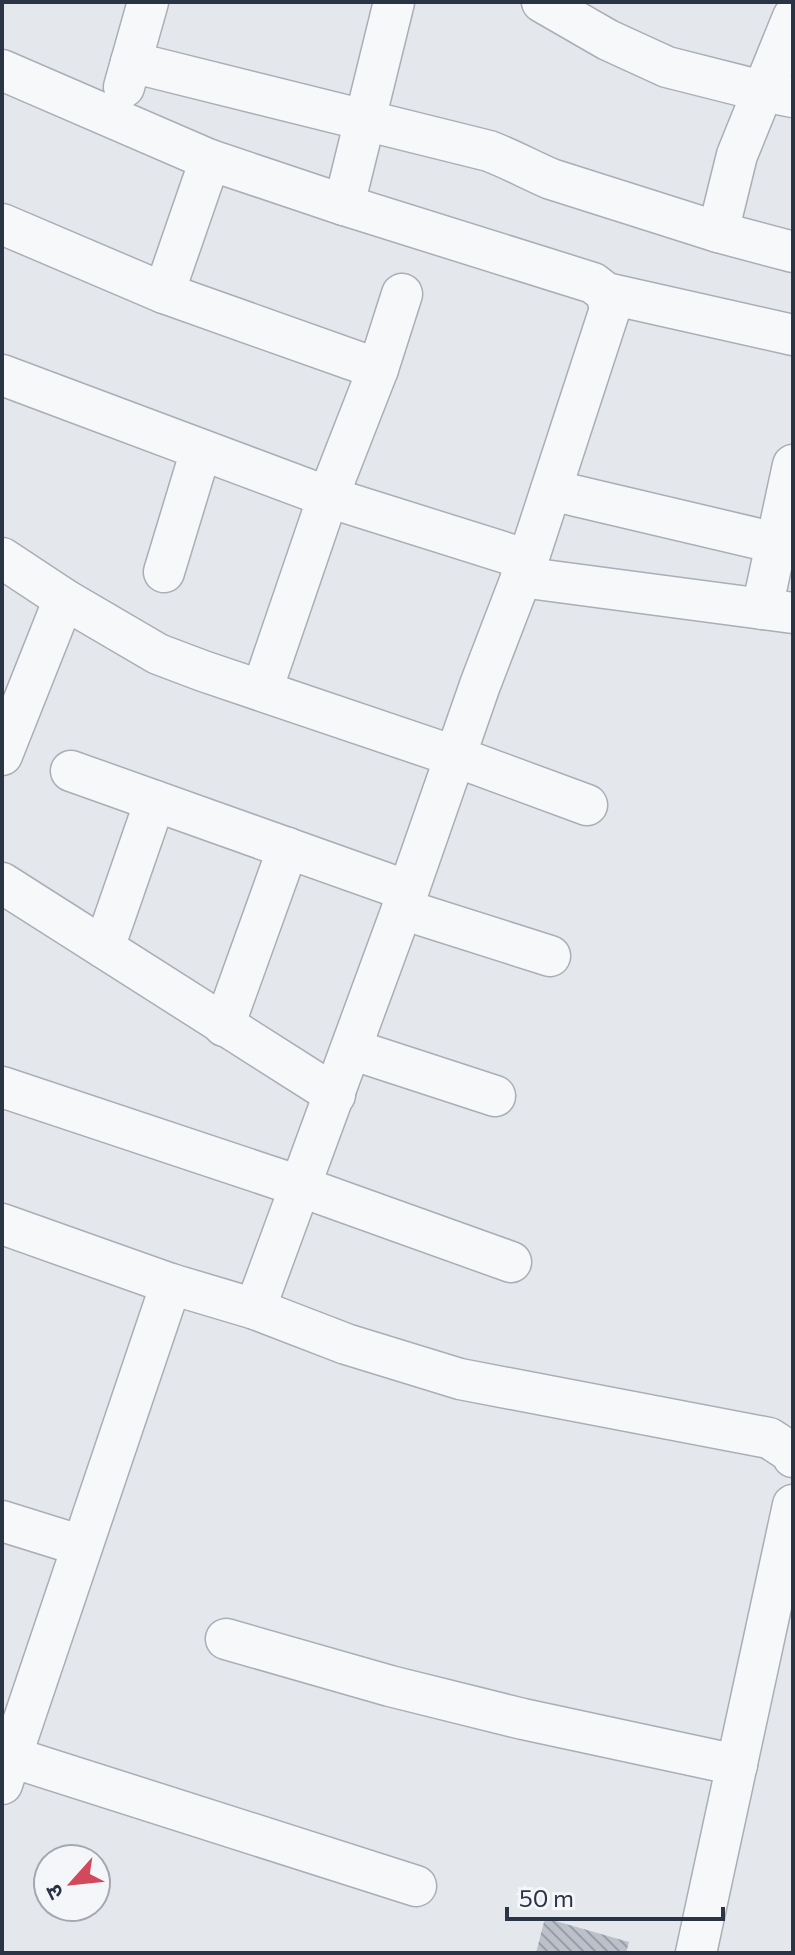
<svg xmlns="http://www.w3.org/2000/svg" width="795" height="1955" viewBox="0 0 795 1955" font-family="Commissioner,'Noto Sans Devanagari',sans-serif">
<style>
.building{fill:url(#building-back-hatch)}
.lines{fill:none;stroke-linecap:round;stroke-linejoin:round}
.minor-casing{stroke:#a9aeb7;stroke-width:43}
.minor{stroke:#f7f8fa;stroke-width:40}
</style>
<defs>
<pattern id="building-back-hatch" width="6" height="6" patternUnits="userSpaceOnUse" patternTransform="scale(2)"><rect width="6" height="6" fill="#bbc0ca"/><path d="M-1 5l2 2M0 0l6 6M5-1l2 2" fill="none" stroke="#989da6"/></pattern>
</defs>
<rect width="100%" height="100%" fill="#e4e7ec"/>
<!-- building -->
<polygon class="building" points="545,1918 629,1942 626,1953 536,1953"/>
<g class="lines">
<!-- minor casing -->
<g class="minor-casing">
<g id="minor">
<polyline points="542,2 608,40 667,67 762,91 793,97"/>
<polyline points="793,17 737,155 718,232 793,252"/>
<path d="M 131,62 L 489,151 C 510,159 530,170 551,179 L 718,232"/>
<polyline points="2,70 210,160 344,205"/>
<polyline points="124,87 148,2"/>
<polyline points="2,224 164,293 378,369"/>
<polyline points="164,293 210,160"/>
<polyline points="606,293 793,335"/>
<polyline points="2,375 328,497 528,560"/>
<polyline points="551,490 776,543"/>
<polyline points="2,558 64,599 158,654 203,671 454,756 587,805"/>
<polyline points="164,572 201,450"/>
<polyline points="521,577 793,613"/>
<polyline points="762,609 793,465"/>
<polyline points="262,690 328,497 378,369 402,294"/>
<polyline points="2,755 64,599"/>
<polyline points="71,771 408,891"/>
<polyline points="2,883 335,1095"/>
<polyline points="402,909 550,956"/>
<polyline points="104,948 155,801"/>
<polyline points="224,1026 288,848"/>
<polyline points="351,1049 495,1096"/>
<polyline points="2,1087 299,1186 511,1262"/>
<polyline points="2,1224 171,1284 255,1309 346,1344 460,1379 769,1438 792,1453 793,1457"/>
<polyline points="255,1309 402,909 480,685 528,560 610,309 606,293 593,283 344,205 394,2"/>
<polyline points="2,1521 82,1546"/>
<polyline points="226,1639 390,1686 523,1719 737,1765"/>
<polyline points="2,1754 416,1886"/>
<polyline points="2,1784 171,1284"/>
<polyline points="696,1953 793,1505"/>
</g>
</g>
<!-- minor -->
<use href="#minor" class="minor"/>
</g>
<!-- border -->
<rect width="795" height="1955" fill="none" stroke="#2b3445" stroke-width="8"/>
<!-- north arrow -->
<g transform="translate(72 1883) rotate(243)"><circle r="38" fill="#f4f6f9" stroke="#a4a8b1" stroke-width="2"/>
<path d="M0-6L14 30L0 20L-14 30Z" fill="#d1495b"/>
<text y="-12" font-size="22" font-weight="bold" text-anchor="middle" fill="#2b3445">उ</text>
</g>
<!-- scale -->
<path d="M507 1907v12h216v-12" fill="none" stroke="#2b3445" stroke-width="4"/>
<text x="519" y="1907" font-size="24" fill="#2b3445" stroke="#f4f6f9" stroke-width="6" paint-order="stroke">50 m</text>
</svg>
